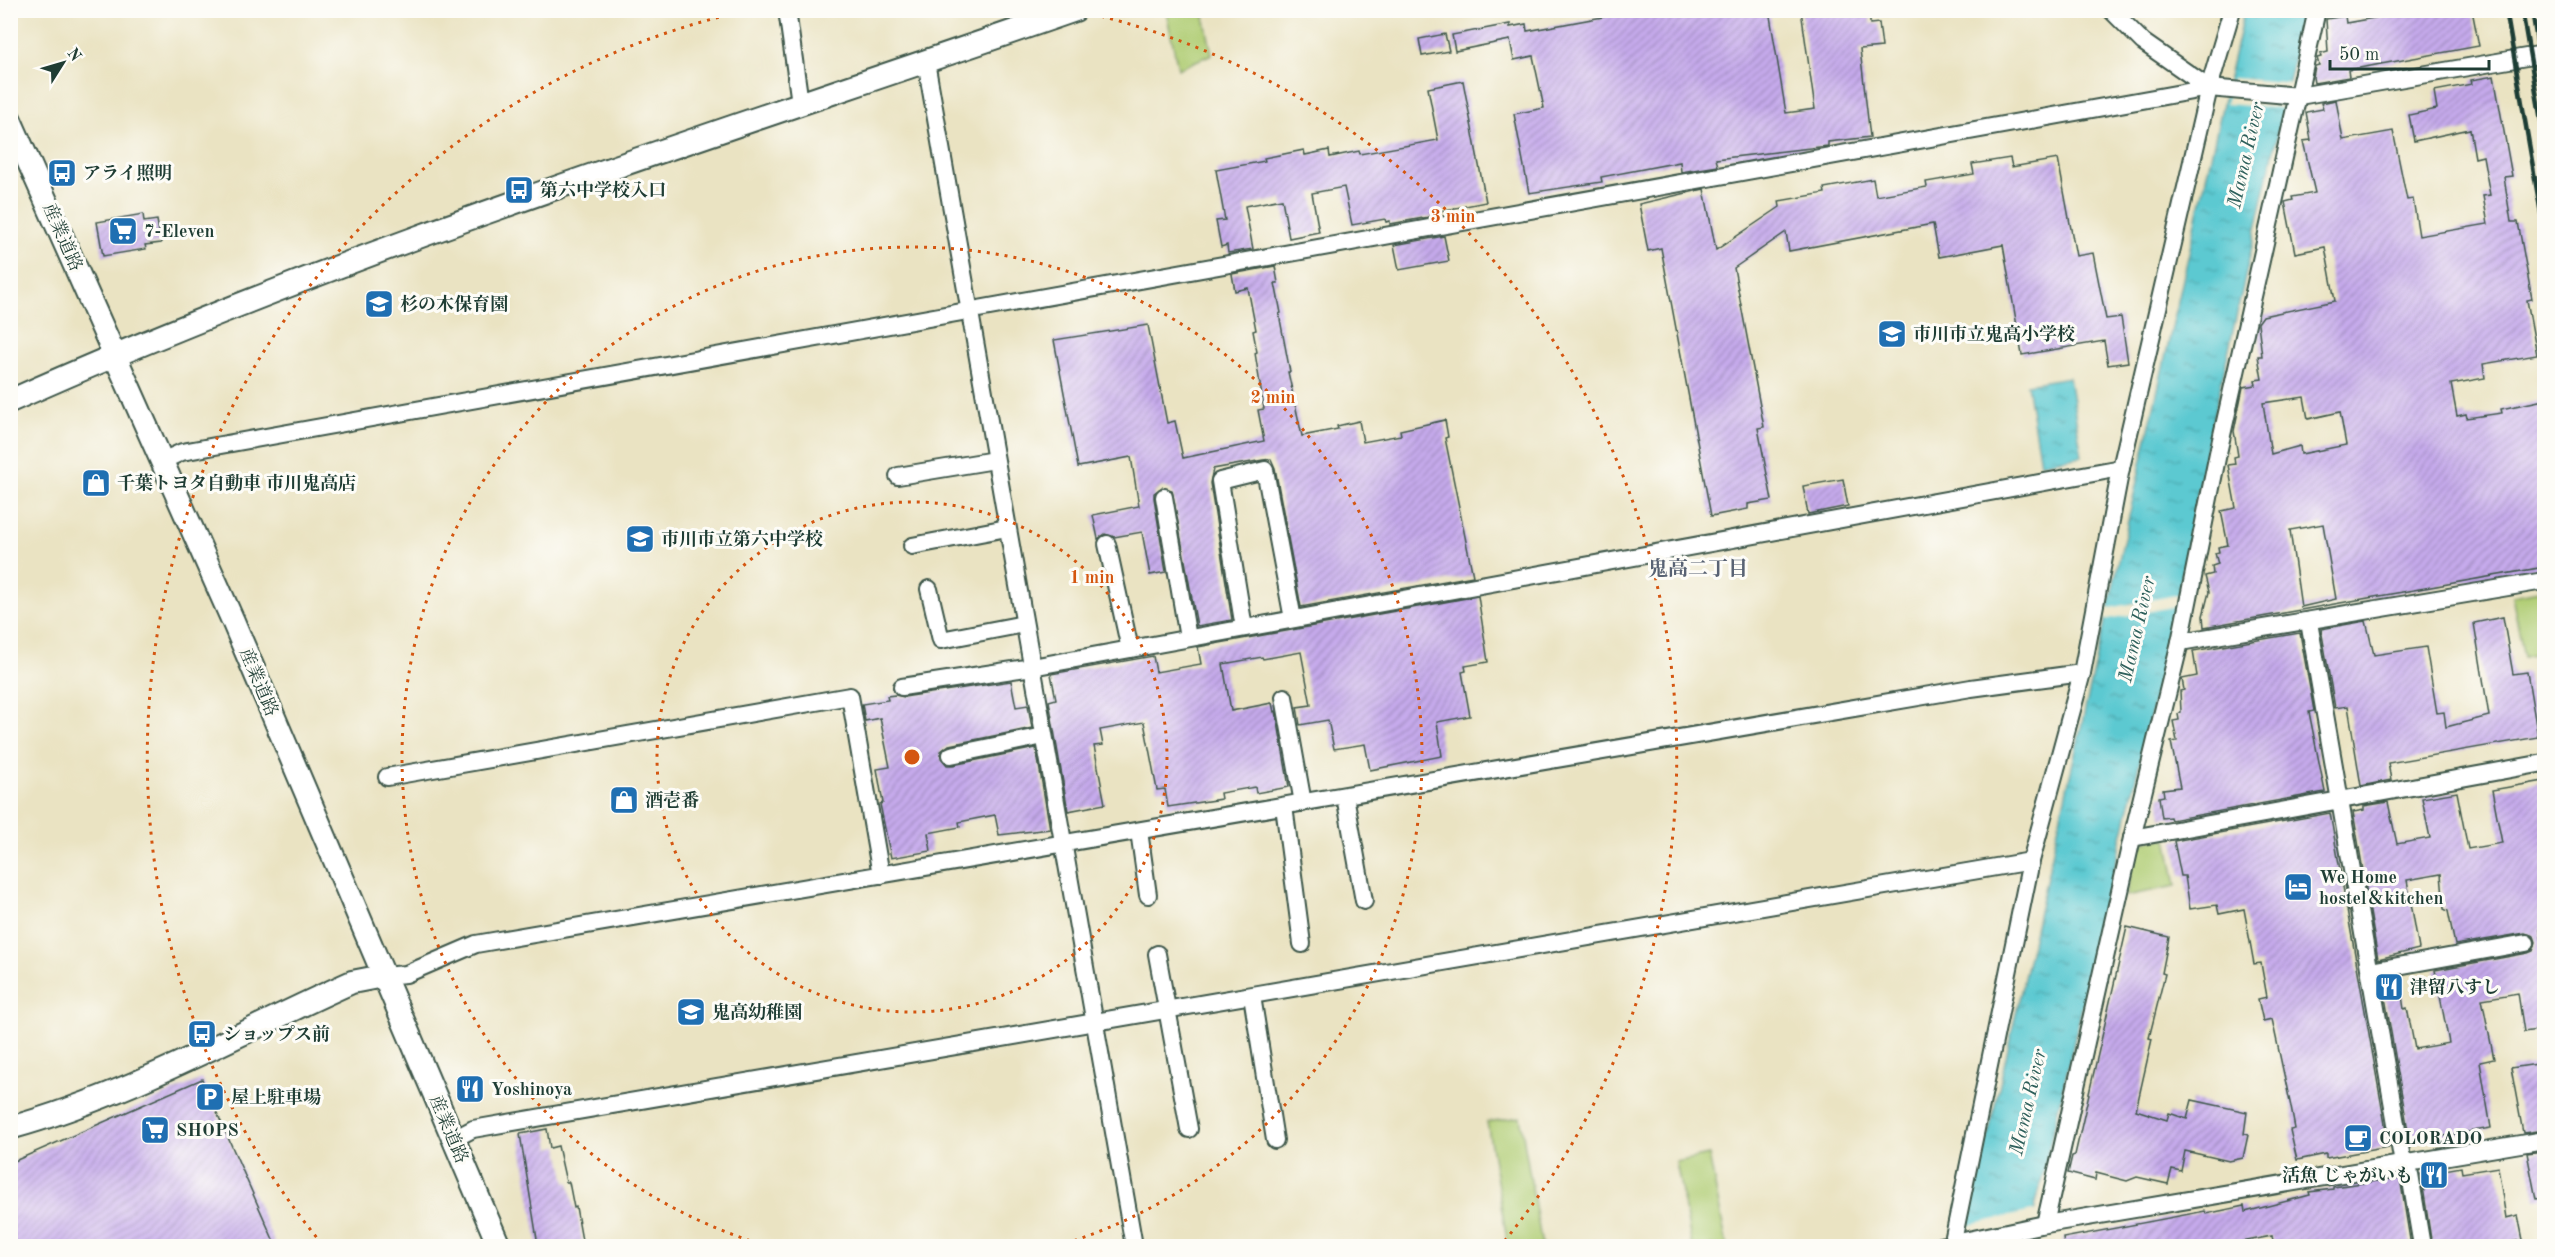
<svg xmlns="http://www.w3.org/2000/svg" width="2555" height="1257" viewBox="0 0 2555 1257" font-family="'Old Standard TT','Noto Serif JP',serif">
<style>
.park{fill:#b0cd74;stroke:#688554;stroke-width:1.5}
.water{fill:url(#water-ripples);stroke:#3e8382;stroke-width:1.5}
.pier{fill:#eae3c2}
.building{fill:url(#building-hatch);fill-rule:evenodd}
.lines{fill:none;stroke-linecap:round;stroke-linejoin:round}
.street-casing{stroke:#3d5649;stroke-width:20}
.secondary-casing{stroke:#3d5649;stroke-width:26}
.street{stroke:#fff;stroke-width:16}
.secondary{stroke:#fff;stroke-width:22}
.rail{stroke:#1f3d34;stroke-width:4.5}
.ring{fill:none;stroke:#d45610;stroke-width:3;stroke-dasharray:3 6}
.labels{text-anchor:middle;stroke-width:6;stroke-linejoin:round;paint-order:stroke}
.poi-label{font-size:18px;font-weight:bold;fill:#1f3d34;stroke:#fdfcf7;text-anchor:start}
.street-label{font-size:18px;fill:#1f3d34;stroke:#fdfcf7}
.water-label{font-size:20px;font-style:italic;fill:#2e605b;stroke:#fdfcf7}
.neighbourhood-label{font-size:20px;font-weight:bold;fill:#596374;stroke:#fdfcf7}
.centre{fill:#d45610;stroke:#fdfcf7;stroke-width:3}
.ring-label{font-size:18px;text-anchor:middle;font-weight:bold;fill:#d45610;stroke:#fdfcf7;stroke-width:6;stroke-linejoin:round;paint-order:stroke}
</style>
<defs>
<pattern id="water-ripples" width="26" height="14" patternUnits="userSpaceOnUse" patternTransform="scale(1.5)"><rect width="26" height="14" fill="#5cc9d1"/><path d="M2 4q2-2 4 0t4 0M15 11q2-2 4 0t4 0" fill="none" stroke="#4ba4aa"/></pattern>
<pattern id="building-hatch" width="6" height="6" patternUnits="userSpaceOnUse" patternTransform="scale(1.5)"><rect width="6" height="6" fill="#c6aaec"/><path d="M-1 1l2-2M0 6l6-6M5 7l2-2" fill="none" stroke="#a08cc0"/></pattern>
</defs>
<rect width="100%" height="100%" fill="#fdfcf7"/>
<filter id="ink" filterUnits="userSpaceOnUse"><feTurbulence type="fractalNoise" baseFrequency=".0167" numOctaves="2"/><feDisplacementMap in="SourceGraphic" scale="12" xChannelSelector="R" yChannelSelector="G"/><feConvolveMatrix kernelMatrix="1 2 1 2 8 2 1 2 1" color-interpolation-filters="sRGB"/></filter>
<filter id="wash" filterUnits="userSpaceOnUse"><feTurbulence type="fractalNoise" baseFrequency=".008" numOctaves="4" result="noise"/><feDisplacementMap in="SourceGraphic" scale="24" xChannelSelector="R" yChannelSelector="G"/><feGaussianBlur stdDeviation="1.35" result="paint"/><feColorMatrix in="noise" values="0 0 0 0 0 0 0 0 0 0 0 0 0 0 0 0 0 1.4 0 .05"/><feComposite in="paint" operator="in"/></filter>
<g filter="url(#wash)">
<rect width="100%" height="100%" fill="#eae3c2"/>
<!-- park -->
<g class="park">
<polygon points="1166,11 1203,11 1212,54 1178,69"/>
<polygon points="2544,590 2544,653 2524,657 2512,596"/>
<polygon points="2167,838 2176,886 2126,896 2136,843"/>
<polygon points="1520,1117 1542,1246 1508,1246 1487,1122"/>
<polygon points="1709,1155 1727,1246 1692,1246 1676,1162"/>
</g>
<!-- water -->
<g class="water">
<polygon points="2244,11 2305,11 2203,464 2175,611 2026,1246 1963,1246"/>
<polygon points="2069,377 2082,456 2040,463 2027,384"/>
</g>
<!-- pier -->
<g class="pier">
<polygon points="2232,78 2292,83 2286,109 2226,104"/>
<polygon points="2181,594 2178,606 2103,620 2105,609"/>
<polygon points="2037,1210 2030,1241 2004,1246 1961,1246 1966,1226"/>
</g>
<g id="blocks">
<!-- building -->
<g class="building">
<polygon points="1640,10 1769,10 1786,113 1815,109 1801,10 1870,10 1870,24 1879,23 1882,47 1860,49 1870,137 1828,142 1828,146 1716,159 1718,166 1681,172 1680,162 1601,177 1602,182 1529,193 1514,114 1544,108 1533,56 1514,60 1510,40 1455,51 1452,35 1510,24 1510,27 1526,24 1527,31"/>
<polygon points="2395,10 2472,10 2479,46 2354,69 2348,70 2349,77 2314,83 2313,77 2315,66 2319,65 2317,58 2321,57 2320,54 2328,52 2326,19 2345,16 2346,23 2396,14"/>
<polygon points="1445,34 1449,51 1422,56 1419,39"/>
<path d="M 2494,76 L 2512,176 L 2504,177 L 2511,222 L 2518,222 L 2532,299 L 2527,300 L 2537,355 L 2483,364 L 2485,378 L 2451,384 L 2457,416 L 2466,414 L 2467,418 L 2502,413 L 2501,409 L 2544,400 L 2544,567 L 2204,627 L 2203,616 L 2209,592 L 2205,576 L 2213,574 L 2212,566 L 2218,564 L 2215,553 L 2219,552 L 2218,547 L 2228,545 L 2221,511 L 2236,508 L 2228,465 L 2235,464 L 2234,457 L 2238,456 L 2234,431 L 2243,387 L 2256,385 L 2255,380 L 2262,379 L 2258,356 L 2262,356 L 2258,323 L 2263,316 L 2335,301 L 2325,247 L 2295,253 L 2285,202 L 2293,200 L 2292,197 L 2315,193 L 2303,141 L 2311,140 L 2306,112 L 2323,109 L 2321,103 L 2336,100 L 2343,140 L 2393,131 L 2407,200 L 2413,199 L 2419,236 L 2488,224 L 2483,196 L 2490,195 L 2483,156 L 2475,158 L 2470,129 L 2414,141 L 2409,115 L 2437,109 L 2434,91 L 2472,84 L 2471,80 ZM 2304,397 L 2308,419 L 2340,412 L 2346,445 L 2301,454 L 2300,446 L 2271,454 L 2263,403 ZM 2323,524 L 2336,599 L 2301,607 L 2290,530 Z"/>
<polygon points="1463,81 1486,202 1440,211 1440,215 1390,224 1390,221 1386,222 1385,219 1352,225 1344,187 1312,193 1319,232 1289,238 1282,199 1245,206 1253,249 1228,253 1227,245 1221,247 1216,221 1225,220 1216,170 1265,161 1264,158 1304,150 1305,155 1329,150 1330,157 1359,151 1360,154 1438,140 1428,88"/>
<polygon points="2010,158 2012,167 2058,159 2076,256 2093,253 2106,319 2121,317 2128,362 2108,365 2104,341 2022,355 2003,245 1939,257 1933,224 1789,251 1786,232 1734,268 1764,427 1758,428 1772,500 1748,504 1748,509 1711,516 1661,248 1648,251 1639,204 1704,189 1716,250 1780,207 1779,201 1825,193 1824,188 1873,179 1876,196 1927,187 1926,182 1974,174 1972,164"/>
<polygon points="143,214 144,222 157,220 161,243 145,245 146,249 103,256 97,222"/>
<polygon points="1444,236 1449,261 1399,270 1394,245"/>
<polygon points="1275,266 1278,283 1275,283 1281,313 1279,314 1290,372 1288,372 1302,436 1338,429 1337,426 1359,421 1363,442 1401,435 1400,430 1445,420 1448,437 1445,438 1473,576 1301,607 1275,468 1271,459 1263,460 1213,469 1210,483 1232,620 1197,626 1172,490 1162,487 1154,493 1154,498 1166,572 1150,575 1142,532 1114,537 1105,534 1098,539 1093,515 1139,506 1131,457 1078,467 1054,340 1148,325 1167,423 1175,421 1183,458 1264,441 1258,410 1264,409 1255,353 1257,352 1253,331 1256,330 1248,288 1235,291 1232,274"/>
<polygon points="1843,479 1848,506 1808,514 1803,486"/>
<polygon points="1478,596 1488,662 1465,666 1466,671 1462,672 1470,716 1437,722 1442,756 1370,770 1365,744 1334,749 1328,720 1300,725 1297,707 1311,705 1301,652 1263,659 1262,657 1223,664 1231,711 1272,703 1274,712 1276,711 1289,787 1256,793 1255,787 1220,793 1221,799 1168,807 1165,789 1157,790 1144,722 1100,730 1103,745 1094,746 1105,804 1068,811 1049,701 1056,699 1051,674 1153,656 1156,672 1201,664 1198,647"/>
<polygon points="2503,617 2513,674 2527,672 2538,737 2388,763 2391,780 2361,786 2348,706 2335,708 2321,629 2366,621 2374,655 2426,647 2437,713 2444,712 2446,727 2489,716 2474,623"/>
<polygon points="2300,633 2314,711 2309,712 2325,792 2171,820 2170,817 2162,818 2159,797 2164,796 2163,789 2180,787 2171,742 2177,741 2173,721 2179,720 2178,714 2181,712 2180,691 2184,690 2182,679 2197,676 2193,651"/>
<polygon points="1011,681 1016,707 1028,705 1032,728 949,745 941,751 941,758 947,765 953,765 1036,748 1050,829 999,835 995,815 959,822 960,827 928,833 931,851 891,858 880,804 883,803 877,769 890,767 880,718 865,721 862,704 888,700 887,696 895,695 904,697"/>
<polygon points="2544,781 2544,929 2540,929 2544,956 2544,1029 2524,1032 2518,993 2482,999 2494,1059 2480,1062 2491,1128 2410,1142 2382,980 2399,976 2404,1009 2407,1008 2415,1049 2449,1043 2435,970 2528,953 2533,951 2536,942 2534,936 2525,933 2455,945 2448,911 2444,909 2441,874 2407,880 2419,949 2378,959 2353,812 2364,810 2364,806 2388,802 2397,844 2430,838 2422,798 2457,792 2468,849 2502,843 2492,790"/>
<polygon points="2330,813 2389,1147 2326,1158 2326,1154 2297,1160 2290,1130 2295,1129 2291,1107 2272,1019 2263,1021 2258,999 2267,997 2261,963 2254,964 2244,909 2219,914 2217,905 2190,909 2185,876 2181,876 2174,841"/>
<polygon points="2127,927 2169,937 2162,973 2165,974 2149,1038 2152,1039 2136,1110 2167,1120 2169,1113 2187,1119 2192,1100 2247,1112 2244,1134 2248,1135 2243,1158 2229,1161 2185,1151 2181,1171 2172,1169 2168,1184 2137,1177 2127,1181 2096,1173 2095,1180 2068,1173 2072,1156 2075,1155"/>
<polygon points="2544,1063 2544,1130 2523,1133 2511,1068"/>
<polygon points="202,1079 276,1246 10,1246 10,1163"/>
<polygon points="547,1129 550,1148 558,1146 566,1182 569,1182 574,1208 576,1207 583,1246 549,1246 548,1243 538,1245 520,1134"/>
<polygon points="2544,1151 2544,1198 2536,1199 2527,1153"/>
<polygon points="2461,1167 2462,1173 2498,1167 2506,1218 2518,1215 2523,1240 2488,1246 2432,1246 2421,1174"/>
<polygon points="2400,1178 2411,1246 2274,1246 2272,1236 2220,1246 2064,1246 2063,1238 2205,1211 2206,1214 2244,1206 2245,1212 2310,1195 2309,1192 2333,1189 2333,1187"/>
</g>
</g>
</g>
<g filter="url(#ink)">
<use href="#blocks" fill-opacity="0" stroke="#3d5649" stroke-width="1.5"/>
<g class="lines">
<!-- street casing -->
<g class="street-casing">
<g id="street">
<polyline points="787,10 800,103"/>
<polyline points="2111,10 2143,42 2209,88"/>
<polyline points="926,62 1134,1246"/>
<polyline points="162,461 182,452 2209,88 2299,96 2544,54"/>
<polyline points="898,476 995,460"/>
<polyline points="1164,497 1188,638"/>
<polyline points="1107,544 1130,649"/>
<polyline points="912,546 1007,528"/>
<polyline points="929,589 941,640 1024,624"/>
<polyline points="2309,622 2403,1164"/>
<polyline points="1244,628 1220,481 1265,470 1293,619"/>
<polyline points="2180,642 2544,581"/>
<polyline points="902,687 1032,667 2121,468"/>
<polyline points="1284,697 1303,803"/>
<polyline points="951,755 1044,736"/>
<polyline points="387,777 850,696 881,875"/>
<polyline points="1345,796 1364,901"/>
<polyline points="1284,806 1302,944"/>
<polyline points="1139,831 1148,895"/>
<polyline points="2132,838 2544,763"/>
<polyline points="1157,954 1189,1129"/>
<polyline points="2370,971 2526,943"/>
<polyline points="383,976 406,974 476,944 1971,688 2082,673"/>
<polyline points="1252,996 1275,1140"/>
<polyline points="454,1139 473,1129 2031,861"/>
<polyline points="2408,1163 2422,1246"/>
<polyline points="2045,1224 2132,838 2180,642 2218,453 2317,10"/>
<polyline points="1940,1246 2040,1225 2544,1140"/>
<polyline points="1952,1246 2031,861 2082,673 2121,468 2209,88 2232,10"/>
</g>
</g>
<!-- secondary casing -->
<g class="secondary-casing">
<g id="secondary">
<polyline points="10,120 233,621 499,1246"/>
<path d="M 10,401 C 356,246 718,134 1075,10"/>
<path d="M 10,1128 C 130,1095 240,1032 352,982 L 383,976"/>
</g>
</g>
<!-- street -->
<use href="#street" class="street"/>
<!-- secondary -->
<use href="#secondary" class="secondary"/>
<!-- rail -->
<g class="rail">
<polyline points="2506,10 2544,231"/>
<polyline points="2522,10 2544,138"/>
<polyline points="2532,10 2544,85"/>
<polyline points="2544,10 2544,12"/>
</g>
</g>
</g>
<!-- distance rings -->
<g class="ring">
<circle cx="912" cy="757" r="255"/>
<path d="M767 1246A510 510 0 1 1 1057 1246"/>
<path d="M322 1244A765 765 0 0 1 740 12M1084 12A765 765 0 0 1 1502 1244"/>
</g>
<!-- icons -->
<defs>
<g id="bus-square" transform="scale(1.5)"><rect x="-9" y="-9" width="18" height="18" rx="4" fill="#1f6fb2" stroke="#fdfcf7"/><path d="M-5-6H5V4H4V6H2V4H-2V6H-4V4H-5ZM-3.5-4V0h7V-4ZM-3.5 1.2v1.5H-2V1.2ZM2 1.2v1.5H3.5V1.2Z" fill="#fff"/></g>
<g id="supermarket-square" transform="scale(1.5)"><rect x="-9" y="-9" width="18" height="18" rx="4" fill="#1f6fb2" stroke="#fdfcf7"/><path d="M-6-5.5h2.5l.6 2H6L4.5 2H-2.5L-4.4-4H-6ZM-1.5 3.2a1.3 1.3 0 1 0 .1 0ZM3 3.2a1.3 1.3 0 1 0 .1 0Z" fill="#fff"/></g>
<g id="school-square" transform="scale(1.5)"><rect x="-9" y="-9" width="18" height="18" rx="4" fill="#1f6fb2" stroke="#fdfcf7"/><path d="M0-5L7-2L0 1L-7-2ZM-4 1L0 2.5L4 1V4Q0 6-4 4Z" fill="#fff"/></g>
<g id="shop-square" transform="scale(1.5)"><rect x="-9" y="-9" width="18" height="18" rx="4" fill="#1f6fb2" stroke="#fdfcf7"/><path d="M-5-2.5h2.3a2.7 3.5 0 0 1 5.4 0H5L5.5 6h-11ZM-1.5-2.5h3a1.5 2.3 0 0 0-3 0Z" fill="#fff"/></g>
<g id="hotel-square" transform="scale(1.5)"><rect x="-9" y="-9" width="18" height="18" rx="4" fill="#1f6fb2" stroke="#fdfcf7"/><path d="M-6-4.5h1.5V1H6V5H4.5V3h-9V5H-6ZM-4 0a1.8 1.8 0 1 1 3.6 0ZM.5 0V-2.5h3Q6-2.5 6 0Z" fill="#fff"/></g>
<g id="restaurant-square" transform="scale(1.5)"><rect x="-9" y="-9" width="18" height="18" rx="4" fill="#1f6fb2" stroke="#fdfcf7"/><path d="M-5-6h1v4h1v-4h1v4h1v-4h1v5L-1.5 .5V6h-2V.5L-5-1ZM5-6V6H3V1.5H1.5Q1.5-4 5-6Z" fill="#fff"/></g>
<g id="parking-square" transform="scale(1.5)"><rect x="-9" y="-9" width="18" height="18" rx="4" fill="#1f6fb2" stroke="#fdfcf7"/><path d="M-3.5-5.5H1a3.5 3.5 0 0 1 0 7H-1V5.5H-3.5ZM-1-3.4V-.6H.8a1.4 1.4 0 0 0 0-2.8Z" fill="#fff"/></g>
<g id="cafe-square" transform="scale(1.5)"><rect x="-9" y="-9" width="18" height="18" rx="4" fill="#1f6fb2" stroke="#fdfcf7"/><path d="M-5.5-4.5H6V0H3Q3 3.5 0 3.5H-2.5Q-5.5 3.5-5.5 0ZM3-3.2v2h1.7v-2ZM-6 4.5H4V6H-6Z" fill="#fff"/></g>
</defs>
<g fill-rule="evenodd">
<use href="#bus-square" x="62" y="173"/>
<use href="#bus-square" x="519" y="190"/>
<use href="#supermarket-square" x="123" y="231"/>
<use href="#school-square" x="379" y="304"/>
<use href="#school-square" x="1892" y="334"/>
<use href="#shop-square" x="96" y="483"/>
<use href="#school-square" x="640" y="539"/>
<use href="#shop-square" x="624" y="800"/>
<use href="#hotel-square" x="2298" y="887"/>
<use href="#restaurant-square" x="2389" y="987"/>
<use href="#school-square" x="691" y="1012"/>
<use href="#bus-square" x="202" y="1034"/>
<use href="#restaurant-square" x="470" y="1089"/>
<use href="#parking-square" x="210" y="1097"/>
<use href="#supermarket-square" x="155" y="1130"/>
<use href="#cafe-square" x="2358" y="1138"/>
<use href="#restaurant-square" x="2434" y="1175"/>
</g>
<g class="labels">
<!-- poi labels -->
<g class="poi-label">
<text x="83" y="179">アライ照明</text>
<text x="540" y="196">第六中学校入口</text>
<text x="144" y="237">7-Eleven</text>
<text x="400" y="310">杉の木保育園</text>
<text x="1913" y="340">市川市立鬼高小学校</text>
<text x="117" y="489">千葉トヨタ自動車 市川鬼高店</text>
<text x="661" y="545">市川市立第六中学校</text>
<text x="645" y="806">酒壱番</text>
<text x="2319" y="883">We Home<tspan x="2319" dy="21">hostel＆kitchen</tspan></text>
<text x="2410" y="993">津留八すし</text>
<text x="712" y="1018">鬼高幼稚園</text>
<text x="223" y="1040">ショップス前</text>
<text x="491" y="1095">Yoshinoya</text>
<text x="231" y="1103">屋上駐車場</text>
<text x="176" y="1136">SHOPS</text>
<text x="2379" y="1144">COLORADO</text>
<text x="2413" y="1181" text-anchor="end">活魚 じゃがいも</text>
</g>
<!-- street labels -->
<g class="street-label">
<text transform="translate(63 237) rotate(66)" y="6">産業道路</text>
<text transform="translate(259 682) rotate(67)" y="6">産業道路</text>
<text transform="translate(449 1129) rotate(67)" y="6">産業道路</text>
</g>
<!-- water labels -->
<g class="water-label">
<text transform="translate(2245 155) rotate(-77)" y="7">Mama River</text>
<text transform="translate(2136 629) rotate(-77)" y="7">Mama River</text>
<text transform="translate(2027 1102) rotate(-77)" y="7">Mama River</text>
</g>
<!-- neighbourhood labels -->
<g class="neighbourhood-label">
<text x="1698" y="575">鬼高二丁目</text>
</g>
</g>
<circle cx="912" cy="757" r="9" class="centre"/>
<g class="ring-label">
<text x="1453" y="222">3 min</text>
<text x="1273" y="403">2 min</text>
<text x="1092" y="583">1 min</text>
</g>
<!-- margin -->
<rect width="2555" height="1257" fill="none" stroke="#fdfcf7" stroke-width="36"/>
<!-- north arrow -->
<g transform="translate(63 63) rotate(53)" stroke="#fdfcf7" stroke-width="4.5" paint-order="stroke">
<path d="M0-4.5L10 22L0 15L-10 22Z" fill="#1f3d34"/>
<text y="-9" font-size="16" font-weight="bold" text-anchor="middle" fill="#1f3d34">N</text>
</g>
<!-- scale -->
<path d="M2330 60v9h159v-9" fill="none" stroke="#1f3d34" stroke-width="3"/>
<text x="2339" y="60" font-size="18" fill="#1f3d34" stroke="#fdfcf7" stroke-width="4.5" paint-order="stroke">50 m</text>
</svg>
